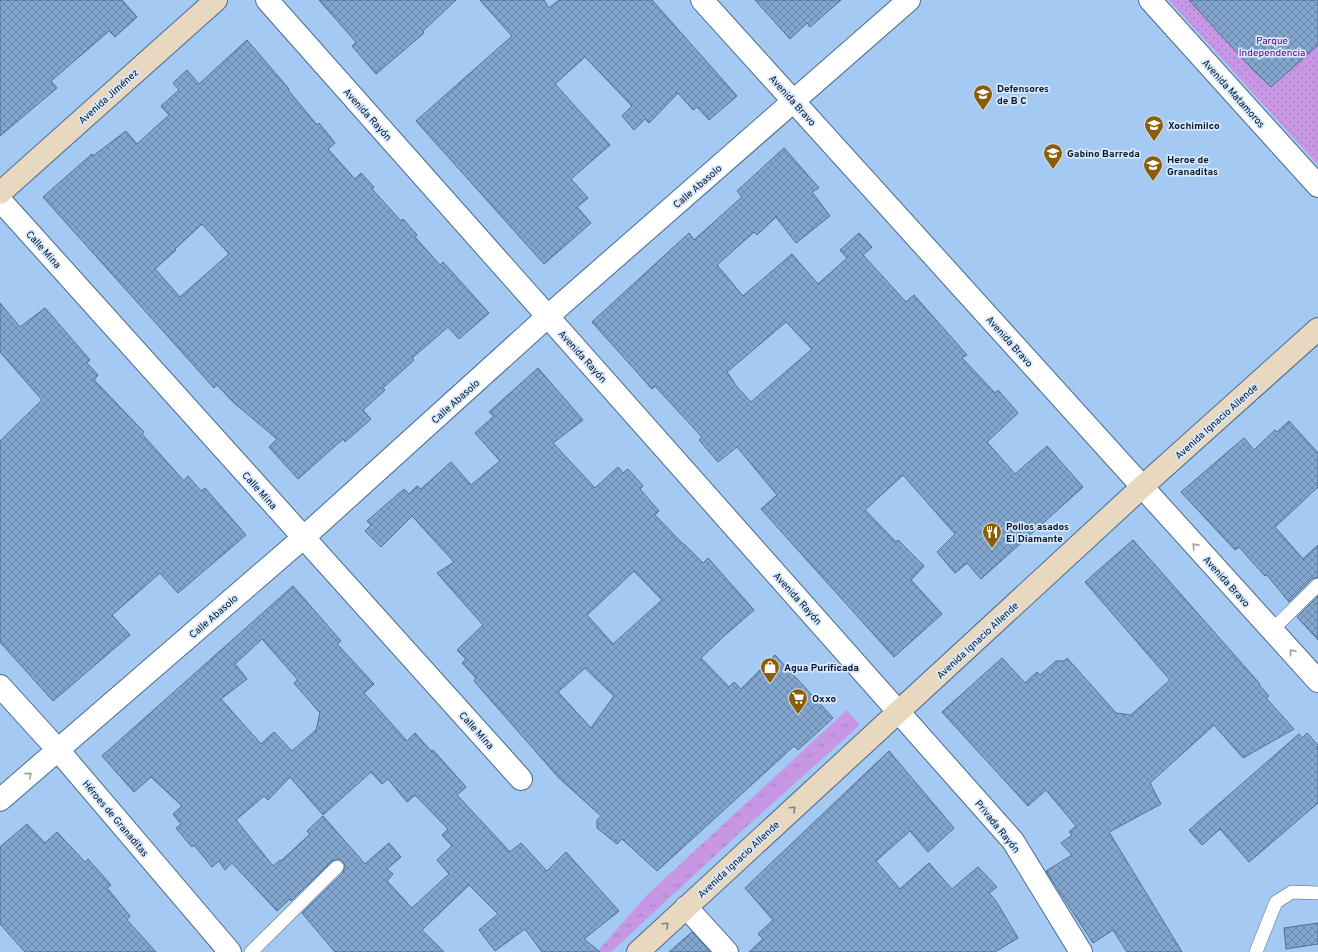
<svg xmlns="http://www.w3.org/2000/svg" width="1318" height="952" viewBox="0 0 1318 952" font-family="Overpass,sans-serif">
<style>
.grass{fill:url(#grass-tufts)}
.park{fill:url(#park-dots)}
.building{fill:url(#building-cross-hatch);stroke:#4e6f95;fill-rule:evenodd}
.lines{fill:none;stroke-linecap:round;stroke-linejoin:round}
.lane-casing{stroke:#48698e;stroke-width:14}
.street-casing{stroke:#48698e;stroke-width:24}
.secondary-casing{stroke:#48698e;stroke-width:24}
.lane{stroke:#fff;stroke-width:13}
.street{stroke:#fff;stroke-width:22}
.secondary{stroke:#e9d8c0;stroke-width:22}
.oneway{stroke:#9ca1a7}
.oneway2{stroke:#838079}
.labels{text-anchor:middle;stroke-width:3.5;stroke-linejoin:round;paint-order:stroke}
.park-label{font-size:10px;fill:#5d0080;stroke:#d5e8fd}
.poi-label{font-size:10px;font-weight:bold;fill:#071423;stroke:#d5e8fd;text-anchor:start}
.street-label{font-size:10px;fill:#071423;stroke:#d5e8fd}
</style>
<defs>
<pattern id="grass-tufts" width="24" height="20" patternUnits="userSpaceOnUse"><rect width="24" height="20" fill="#c796e4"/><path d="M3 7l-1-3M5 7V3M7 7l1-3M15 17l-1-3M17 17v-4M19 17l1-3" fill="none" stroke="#a980c3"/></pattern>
<pattern id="park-dots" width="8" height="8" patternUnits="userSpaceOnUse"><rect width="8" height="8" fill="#c796e4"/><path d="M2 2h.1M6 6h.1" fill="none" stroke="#a980c3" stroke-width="1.8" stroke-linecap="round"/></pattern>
<pattern id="building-cross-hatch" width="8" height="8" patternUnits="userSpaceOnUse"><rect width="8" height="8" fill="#83a6cf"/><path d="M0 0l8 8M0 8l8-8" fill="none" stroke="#6986a8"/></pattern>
</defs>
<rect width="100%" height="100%" fill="#a4c9f3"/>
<!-- grass -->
<polygon class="grass" points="847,710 860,725 745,828 611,952 597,952 647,895"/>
<!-- park -->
<polygon class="park" points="1169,0 1318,0 1318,165"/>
<!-- building -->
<g class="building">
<polygon points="0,0 122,0 137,17 115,37 109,31 51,81 57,88 0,136"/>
<polygon points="319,0 456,0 423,31 424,33 376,74 352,46 356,42"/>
<polygon points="480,0 544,0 549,8 559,0 652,0 737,96 709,120 697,107 693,110 678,93 649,123 645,119 634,130 622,116 632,106 585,57 555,84 610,145 571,179 588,198 577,207 591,223 544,264 416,121 512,36"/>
<polygon points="755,0 841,0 810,27 807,23 790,39"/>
<polygon points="1189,0 1318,0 1318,45 1271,87 1253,70"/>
<path d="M 247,40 L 289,89 L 288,90 L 317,125 L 319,123 L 335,143 L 328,149 L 355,179 L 361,173 L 374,187 L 372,189 L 401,221 L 403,219 L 417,235 L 415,237 L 440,265 L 443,262 L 489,313 L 459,339 L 448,327 L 412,358 L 414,360 L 383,388 L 385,390 L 363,410 L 371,419 L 345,442 L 343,439 L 298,479 L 269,447 L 277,439 L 233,402 L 217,385 L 214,388 L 43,197 L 92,154 L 93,156 L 126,131 L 137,144 L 169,115 L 161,106 L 179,90 L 173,83 L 187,70 L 199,84 ZM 202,224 L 229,254 L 180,297 L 155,269 L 176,250 L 175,249 Z"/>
<path d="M 784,148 L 819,188 L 812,192 L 830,216 L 796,243 L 776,217 L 757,235 L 754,232 L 717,265 L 743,296 L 792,254 L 818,284 L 847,258 L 840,250 L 859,233 L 872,247 L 863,255 L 906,302 L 914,295 L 967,355 L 962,358 L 995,393 L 998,390 L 1018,413 L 987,442 L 1015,474 L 1047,446 L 1083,487 L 981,579 L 967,563 L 955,573 L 937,552 L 955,534 L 903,475 L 865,510 L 896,542 L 898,540 L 924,566 L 911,580 L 942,614 L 894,657 L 761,509 L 777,495 L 737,447 L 718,462 L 699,440 L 702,437 L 655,386 L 652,389 L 592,322 L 689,233 L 694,240 L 742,197 L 737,191 ZM 786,322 L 812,349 L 751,402 L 737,387 L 727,372 Z"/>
<polygon points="0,303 20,327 45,308 90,360 87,363 98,375 94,380 144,432 142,434 184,481 188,476 201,491 205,488 246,535 178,593 160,573 112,615 130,635 53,701 0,642 0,441 42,400 0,352"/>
<path d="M 538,368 L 583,420 L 553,443 L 595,488 L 618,467 L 623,473 L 628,469 L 643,486 L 640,489 L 659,511 L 655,515 L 683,544 L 684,544 L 703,563 L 708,558 L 754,610 L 723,637 L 701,658 L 729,687 L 734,682 L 741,689 L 775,655 L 833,718 L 798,750 L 794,746 L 657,871 L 622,839 L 617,844 L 597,828 L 597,820 L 601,816 L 559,778 L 474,681 L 476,678 L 462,663 L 466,659 L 457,650 L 483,625 L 437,573 L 454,562 L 412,516 L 381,547 L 365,531 L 371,525 L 367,521 L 404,489 L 409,494 L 417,486 L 421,489 L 451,462 L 471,485 L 500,461 L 475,433 L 494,416 L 489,412 ZM 634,571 L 662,600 L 613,644 L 587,615 ZM 585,668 L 614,696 L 591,728 L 558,692 Z"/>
<polygon points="1289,421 1318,453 1318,487 1275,527 1303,559 1318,545 1318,577 1312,579 1289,602 1267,575 1265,576 1239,547 1235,550 1181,492 1244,438 1254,450 1275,430 1277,432"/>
<polygon points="1133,540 1260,684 1259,685 1269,696 1266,698 1294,729 1243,758 1214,725 1150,783 1161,804 1109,832 1182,952 1127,952 1113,930 1093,943 1046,871 1072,855 1061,843 1072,835 1069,832 1076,826 1046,790 1028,806 942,712 1002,658 1025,683 1037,672 1040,675 1056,661 1064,661 1067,658 1116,713 1131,715 1170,680 1085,582"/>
<path d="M 293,586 L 341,641 L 337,644 L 374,684 L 364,693 L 407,741 L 415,733 L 431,751 L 433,750 L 466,787 L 457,795 L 510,852 L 521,843 L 547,871 L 566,852 L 619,911 L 584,939 L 600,952 L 542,952 L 525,929 L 495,951 L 479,930 L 498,914 L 469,885 L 422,930 L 444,952 L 335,952 L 302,913 L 343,873 L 345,865 L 342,861 L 339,859 L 332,861 L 291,901 L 290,899 L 277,911 L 232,863 L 225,870 L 219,861 L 212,867 L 194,845 L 192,847 L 176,828 L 181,824 L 173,814 L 182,806 L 151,777 L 134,792 L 102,756 ZM 262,639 L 298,680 L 294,683 L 320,713 L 316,730 L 292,751 L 274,732 L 261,744 L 221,699 L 247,679 L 235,664 ZM 371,772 L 382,784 L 388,779 L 407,802 L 415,795 L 448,829 L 442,835 L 452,846 L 437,860 L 449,874 L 412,908 L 387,881 L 393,874 L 387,869 L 401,857 L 389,843 L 365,864 L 323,816 L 307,831 L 310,834 L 281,861 L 280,860 L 273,866 L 236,820 L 264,796 L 268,800 L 290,777 L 323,815 Z"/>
<polygon points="1318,596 1318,640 1297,617"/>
<polygon points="1307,733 1318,745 1318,803 1249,862 1220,829 1202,845 1189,830 1299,734 1302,738"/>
<polygon points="889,751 954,828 928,852 910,831 876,861 900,889 929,863 952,889 978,867 997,887 989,893 996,901 1018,938 995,952 749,952 763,939 758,934 773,920 745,888"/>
<polygon points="27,824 45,843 57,832 85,862 88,859 111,885 107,888 130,916 127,920 156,952 25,952 0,924 0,847"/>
<polygon points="1318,923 1318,944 1286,949 1284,928"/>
<polygon points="692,932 710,952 669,952"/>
</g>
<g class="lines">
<!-- lane casing -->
<g class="lane-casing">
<g id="lane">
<polyline points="1272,630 1318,585"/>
<polyline points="251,952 337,867"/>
<polyline points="1256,952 1276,902 1292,892 1318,893"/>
</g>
</g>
<!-- street casing -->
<g class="street-casing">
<g id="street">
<polyline points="267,0 1013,841 1081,952"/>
<polyline points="702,0 1318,681"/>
<polyline points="1150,0 1318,186"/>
<polyline points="0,200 521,779"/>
<polyline points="0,686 58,750 230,952"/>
<polyline points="0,800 303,538 547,317 909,0"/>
<polyline points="686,907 727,952"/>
</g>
</g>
<!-- secondary casing -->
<g class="secondary-casing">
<g id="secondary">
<polyline points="0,193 216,0"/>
<polyline points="638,952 1142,487 1318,329"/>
</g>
</g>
<!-- lane -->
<use href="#lane" class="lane"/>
<!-- street -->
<use href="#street" class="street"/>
<!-- secondary -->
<use href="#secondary" class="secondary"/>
</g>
<!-- one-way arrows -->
<defs><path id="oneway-chevron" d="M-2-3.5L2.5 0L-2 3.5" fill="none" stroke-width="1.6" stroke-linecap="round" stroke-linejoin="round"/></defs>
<g class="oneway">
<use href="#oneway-chevron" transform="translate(1195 546) rotate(-132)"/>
<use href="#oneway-chevron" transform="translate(1292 652) rotate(-132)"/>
<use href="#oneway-chevron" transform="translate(29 775) rotate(-41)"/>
</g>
<g class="oneway2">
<use href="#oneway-chevron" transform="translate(793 809) rotate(-43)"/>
<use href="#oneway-chevron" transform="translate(666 925) rotate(-43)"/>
</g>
<!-- icons -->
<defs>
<g id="school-pin" transform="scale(1)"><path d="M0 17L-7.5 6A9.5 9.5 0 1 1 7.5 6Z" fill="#8d5c06" stroke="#d5e8fd"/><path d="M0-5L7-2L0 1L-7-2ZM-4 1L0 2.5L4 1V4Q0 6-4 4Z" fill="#fff"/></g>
<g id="restaurant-pin" transform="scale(1)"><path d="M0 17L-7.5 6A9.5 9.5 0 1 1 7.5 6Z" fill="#8d5c06" stroke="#d5e8fd"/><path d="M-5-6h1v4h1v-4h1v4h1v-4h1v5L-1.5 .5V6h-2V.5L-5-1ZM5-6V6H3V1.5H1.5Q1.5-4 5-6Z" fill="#fff"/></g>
<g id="shop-pin" transform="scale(1)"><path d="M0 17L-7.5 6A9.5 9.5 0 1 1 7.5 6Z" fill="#8d5c06" stroke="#d5e8fd"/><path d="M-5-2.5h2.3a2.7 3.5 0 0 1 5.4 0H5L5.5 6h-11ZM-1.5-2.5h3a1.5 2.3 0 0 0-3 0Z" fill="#fff"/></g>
<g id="supermarket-pin" transform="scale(1)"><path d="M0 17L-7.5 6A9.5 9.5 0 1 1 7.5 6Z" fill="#8d5c06" stroke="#d5e8fd"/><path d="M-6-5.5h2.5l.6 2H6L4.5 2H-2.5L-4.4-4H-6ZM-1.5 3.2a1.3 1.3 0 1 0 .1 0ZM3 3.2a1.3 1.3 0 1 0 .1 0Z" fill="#fff"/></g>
</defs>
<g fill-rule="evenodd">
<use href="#school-pin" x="983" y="94"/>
<use href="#school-pin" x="1154" y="125"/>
<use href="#school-pin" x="1053" y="153"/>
<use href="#school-pin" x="1153" y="165"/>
<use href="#restaurant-pin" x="992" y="532"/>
<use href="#shop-pin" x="770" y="667"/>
<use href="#supermarket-pin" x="798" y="698"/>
</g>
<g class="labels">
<!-- park labels -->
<g class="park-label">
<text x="1272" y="44">Parque<tspan x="1272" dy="12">Independencia</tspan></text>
</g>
<!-- poi labels -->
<g class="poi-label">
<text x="997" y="92">Defensores<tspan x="997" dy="12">de B C</tspan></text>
<text x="1168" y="129">Xochimilco</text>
<text x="1067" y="157">Gabino Barreda</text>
<text x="1167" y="163">Heroe de<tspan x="1167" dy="12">Granaditas</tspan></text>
<text x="1006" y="530">Pollos asados<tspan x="1006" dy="12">El Diamante</tspan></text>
<text x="784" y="671">Agua Purificada</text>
<text x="812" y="702">Oxxo</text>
</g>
<!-- street labels -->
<g class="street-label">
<text transform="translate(1234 93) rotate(48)" y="4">Avenida Matamoros</text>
<text transform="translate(108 96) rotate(-42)" y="4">Avenida Jiménez</text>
<text transform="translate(793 100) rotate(48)" y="4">Avenida Bravo</text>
<text transform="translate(368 114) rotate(48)" y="4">Avenida Rayón</text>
<text transform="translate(697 186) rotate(-41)" y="4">Calle Abasolo</text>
<text transform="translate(44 249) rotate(48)" y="4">Calle Mina</text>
<text transform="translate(1010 341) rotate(48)" y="4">Avenida Bravo</text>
<text transform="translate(583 356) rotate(48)" y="4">Avenida Rayón</text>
<text transform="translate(455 401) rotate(-42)" y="4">Calle Abasolo</text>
<text transform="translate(1216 421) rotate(-42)" y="4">Avenida Ignacio Allende</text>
<text transform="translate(260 490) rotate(48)" y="4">Calle Mina</text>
<text transform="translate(1227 581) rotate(48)" y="4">Avenida Bravo</text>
<text transform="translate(798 598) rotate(48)" y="4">Avenida Rayón</text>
<text transform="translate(213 616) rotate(-41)" y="4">Calle Abasolo</text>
<text transform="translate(977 640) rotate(-43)" y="4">Avenida Ignacio Allende</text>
<text transform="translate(477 730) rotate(48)" y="4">Calle Mina</text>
<text transform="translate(116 818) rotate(50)" y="4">Héroes de Granaditas</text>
<text transform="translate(998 826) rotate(51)" y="4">Privada Rayón</text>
<text transform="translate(738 859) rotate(-43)" y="4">Avenida Ignacio Allende</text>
</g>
</g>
</svg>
